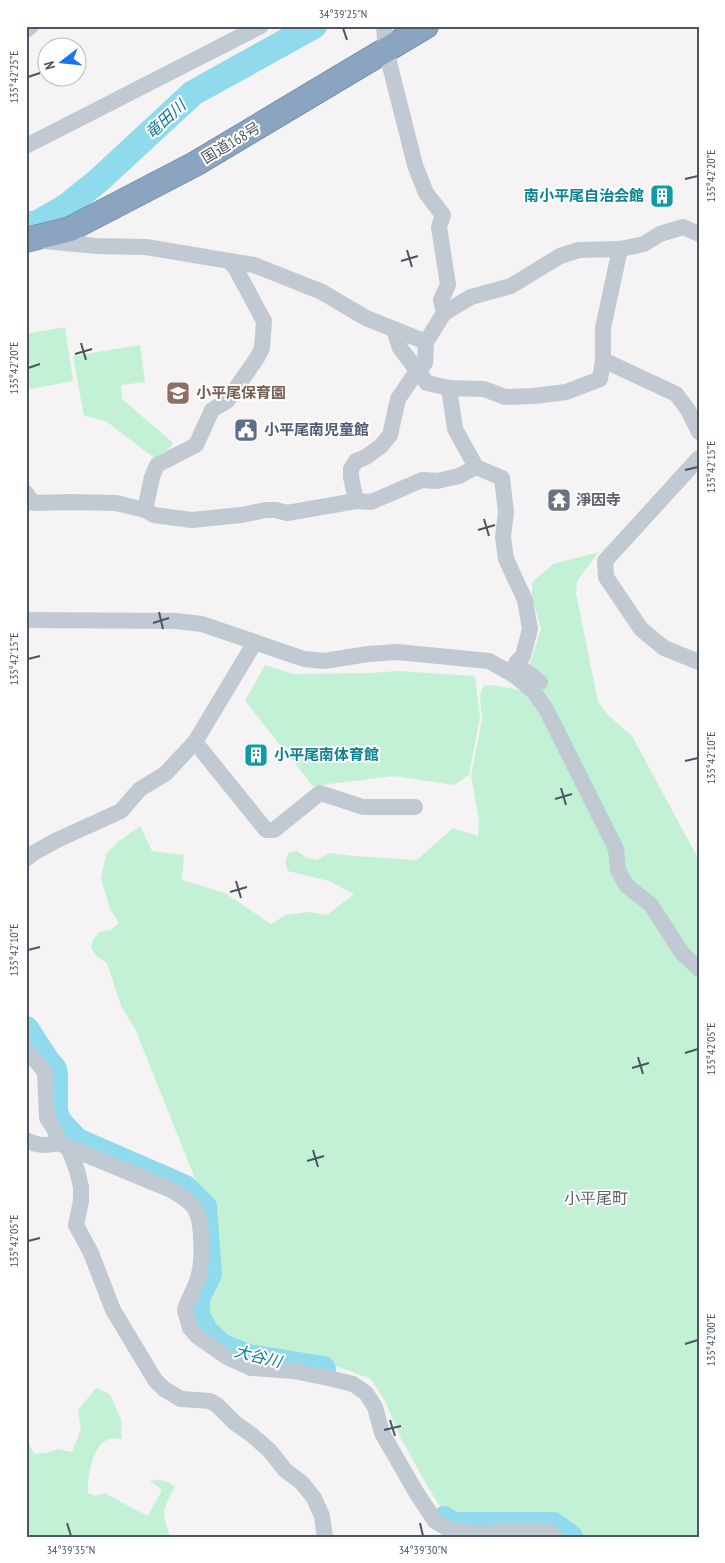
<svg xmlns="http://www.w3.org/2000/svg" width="725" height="1563" viewBox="0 0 725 1563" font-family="'PT Sans Narrow','Noto Sans JP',sans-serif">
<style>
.green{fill:#c3f1d5}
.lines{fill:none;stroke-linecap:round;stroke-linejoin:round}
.river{stroke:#90daee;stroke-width:26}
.highway-casing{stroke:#7690ad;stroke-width:26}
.minor{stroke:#c1cad2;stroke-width:16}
.highway{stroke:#8ba5c1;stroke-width:24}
.ticks{fill:none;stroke:#4a5661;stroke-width:2}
.labels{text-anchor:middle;stroke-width:4;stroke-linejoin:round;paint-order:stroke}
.street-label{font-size:15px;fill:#4a5661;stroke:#fff}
.culture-label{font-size:15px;font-weight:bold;fill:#0d838f;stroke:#fff;text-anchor:end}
.education-label{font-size:15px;font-weight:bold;fill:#785e54;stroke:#fff;text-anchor:start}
.service-label{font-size:15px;font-weight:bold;fill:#4e5e75;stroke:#fff;text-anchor:start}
.worship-label{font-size:15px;font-weight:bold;fill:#5b616d;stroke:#fff;text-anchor:start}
.water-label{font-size:16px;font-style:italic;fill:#0c7c9b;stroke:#fff}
.neighbourhood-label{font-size:16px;fill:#5f6368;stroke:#fff}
.neatline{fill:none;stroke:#4a5661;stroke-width:2}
.ticks-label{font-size:12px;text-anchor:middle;fill:#4a5661}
</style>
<rect width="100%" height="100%" fill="#f5f3f3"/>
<!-- green -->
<g class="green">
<polygon points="65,327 73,381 31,389 26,387 26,334"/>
<polygon points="140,345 145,382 121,385 122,399 173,443 169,449 154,458 106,421 84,416 73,356"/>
<polygon points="599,552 577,581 576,593 598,702 608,715 632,736 699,860 699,1537 578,1537 557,1517 517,1516 462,1519 443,1511 431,1492 401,1439 385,1401 371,1379 322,1361 263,1352 230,1342 214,1332 203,1313 214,1272 212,1221 136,1031 121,1006 107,963 96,956 91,947 93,940 99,932 111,930 119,923 110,909 101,879 106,854 118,842 140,826 152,851 184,855 182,880 225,893 271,924 286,915 308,912 327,915 354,894 329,881 288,871 285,862 289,852 297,851 307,858 317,860 329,853 354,856 417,860 453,828 478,836 479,820 471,776 482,719 480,696 483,686 491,685 525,691 530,664 541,629 532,597 532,582 553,564"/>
<polygon points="265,665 293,674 371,673 397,671 475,676 480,718 469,775 454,785 394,776 313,786 245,701"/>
<path d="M 96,1388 L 110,1394 L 121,1419 L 122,1439 C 118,1439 112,1438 109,1439 C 92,1445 87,1478 88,1493 L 95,1496 L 104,1493 L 148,1516 L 162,1490 L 150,1481 C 161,1478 166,1481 175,1487 C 163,1509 160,1513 171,1537 L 26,1537 L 26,1437 L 34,1454 L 47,1453 L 58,1449 L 72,1452 L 81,1429 L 78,1410 Z"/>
</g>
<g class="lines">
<!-- river -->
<g class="river">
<polyline points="26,224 36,224 67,206 99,180 193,93 314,26"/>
<polyline points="26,1029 47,1061 54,1069 55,1075 55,1110 58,1121 77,1141 185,1188 204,1207 209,1274 197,1298 197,1316 206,1332 222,1347 248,1357 323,1369"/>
<polyline points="444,1519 452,1525 553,1525 570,1537"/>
</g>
<!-- highway casing -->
<g class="highway-casing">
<polyline id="highway" points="26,240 70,229 195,164 426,26"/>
</g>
<!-- minor -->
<g class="minor">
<polyline points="26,30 31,26"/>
<polyline points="26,146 261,26"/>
<polyline points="45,241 96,246 146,247 254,265 322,292 366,318 426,342"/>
<polyline points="444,313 471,297 511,286 560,256 579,250 620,249 644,244 660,234 683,227 699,234"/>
<polyline points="394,329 400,348 427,383 449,388 484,389 505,397 534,396 566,392 600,379 603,360 603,328 620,249"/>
<polyline points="603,360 676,394 688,410 699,432"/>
<polyline points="449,388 455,429 476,467"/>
<polyline points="699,458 605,561 606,577 641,629 664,648 699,662"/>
<polyline points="26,493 33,503 70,502 116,503 145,510 154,515 192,520 241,515 266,510 276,510 287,513 356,501 371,502 422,480 437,481 459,476 476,467 502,478 506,512 503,537 506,559 525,600 530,629 523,656 516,663"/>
<polyline points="356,501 351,477 351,469 356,461 366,457 381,446 390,435 398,399 417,371 425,363 426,342 444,313 441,300 448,285 439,227 443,215 426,193 415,165 386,50 384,26"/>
<polyline points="145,510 152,477 157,465 196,445 212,410 227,401 257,358 262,348 264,321 237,271 230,261"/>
<polyline points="26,620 176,621 202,624 304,659 324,661 368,654 397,652 489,661 514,675 534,692 546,709 616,849 618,870 626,885 651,905 682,953 699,969"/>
<polyline points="518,665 540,682"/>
<polyline points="195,742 266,830 274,830 320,793 363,807 415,807"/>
<polyline points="26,859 32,854 57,840 121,811 140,789 165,774 195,742 255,642"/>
<polyline points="26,1049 45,1072 47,1118 55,1130 58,1143"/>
<path d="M 26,1140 C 38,1146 46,1146 58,1143 L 169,1189 C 178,1194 186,1198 193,1206 C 204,1220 203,1262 198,1278 C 195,1289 188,1299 185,1310 L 190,1328 L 198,1337 L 227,1357 L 251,1368 L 294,1371 L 333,1379 L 353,1384 L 366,1393 L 375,1407 L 382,1433 L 416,1492 L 435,1521 L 452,1531 L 479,1533 L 517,1531 L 548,1531 L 556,1537"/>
<polyline points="68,1147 77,1170 81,1187 81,1201 76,1225 91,1253 113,1310 155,1380 164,1389 181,1399 210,1401 217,1405 235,1423 252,1435 270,1451 285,1470 302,1483 314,1498 322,1516 325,1537"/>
</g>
<!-- highway -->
<use href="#highway" class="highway"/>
</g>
<!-- ticks -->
<path class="ticks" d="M 343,28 L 347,40M 28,77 L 40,73M 685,179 L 698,176M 407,250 L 412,267M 401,261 L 418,256M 81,343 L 86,360M 75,354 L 92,349M 28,368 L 40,364M 685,470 L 698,467M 484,519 L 489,536M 478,530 L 495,525M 159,612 L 163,629M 153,623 L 169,618M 28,659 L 40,656M 685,761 L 698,758M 561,788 L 566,805M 555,799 L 572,794M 236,881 L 241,898M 230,892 L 247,887M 28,950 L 40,947M 685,1053 L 698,1049M 638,1057 L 643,1074M 632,1068 L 649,1063M 313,1150 L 318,1167M 307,1161 L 324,1156M 28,1241 L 40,1238M 685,1344 L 698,1340M 390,1420 L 395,1436M 384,1430 L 401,1426M 67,1523 L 71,1536M 420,1523 L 423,1536"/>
<!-- icons -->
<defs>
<g id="building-square" transform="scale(1.25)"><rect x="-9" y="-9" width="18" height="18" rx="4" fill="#0f9aa8" stroke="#fff"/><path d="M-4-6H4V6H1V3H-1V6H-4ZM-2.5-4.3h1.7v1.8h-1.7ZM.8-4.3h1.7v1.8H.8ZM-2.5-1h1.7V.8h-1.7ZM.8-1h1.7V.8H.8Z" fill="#fff"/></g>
<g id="school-square" transform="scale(1.25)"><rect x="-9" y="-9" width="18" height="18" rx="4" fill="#8d6e63" stroke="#fff"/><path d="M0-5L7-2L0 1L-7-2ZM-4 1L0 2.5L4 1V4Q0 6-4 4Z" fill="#fff"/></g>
<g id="civic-square" transform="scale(1.25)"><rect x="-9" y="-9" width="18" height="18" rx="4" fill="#5c6f8a" stroke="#fff"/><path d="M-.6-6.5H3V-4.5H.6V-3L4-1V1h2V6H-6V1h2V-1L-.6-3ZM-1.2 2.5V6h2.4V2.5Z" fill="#fff"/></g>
<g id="temple-square" transform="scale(1.25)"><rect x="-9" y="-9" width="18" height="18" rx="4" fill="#6b7280" stroke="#fff"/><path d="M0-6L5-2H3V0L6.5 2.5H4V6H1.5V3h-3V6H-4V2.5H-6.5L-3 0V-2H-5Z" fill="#fff"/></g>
</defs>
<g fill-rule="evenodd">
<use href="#building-square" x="662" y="196"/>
<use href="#school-square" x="178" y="393"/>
<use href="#civic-square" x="246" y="430"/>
<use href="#temple-square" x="559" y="500"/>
<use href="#building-square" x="256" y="755"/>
</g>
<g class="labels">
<!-- street labels -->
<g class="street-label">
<text transform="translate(231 143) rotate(-31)" y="5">国道168号</text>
</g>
<!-- culture labels -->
<g class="culture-label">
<text x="644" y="201">南小平尾自治会館</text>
<text x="274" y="760" text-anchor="start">小平尾南体育館</text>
</g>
<!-- education labels -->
<g class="education-label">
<text x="196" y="398">小平尾保育園</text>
</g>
<!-- service labels -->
<g class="service-label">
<text x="264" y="435">小平尾南児童館</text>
</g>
<!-- worship labels -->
<g class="worship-label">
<text x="576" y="505">淨因寺</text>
</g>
<!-- water labels -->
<g class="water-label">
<text transform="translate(165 119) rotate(-42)" y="6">竜田川</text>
<text transform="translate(258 1356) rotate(14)" y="6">大谷川</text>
</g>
<!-- neighbourhood labels -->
<g class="neighbourhood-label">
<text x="596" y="1204">小平尾町</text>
</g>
</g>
<!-- border -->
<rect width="725" height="1563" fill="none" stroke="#ffffff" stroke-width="55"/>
<!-- north arrow -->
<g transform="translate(62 62) rotate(254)"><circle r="24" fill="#ffffff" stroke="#b7bbc0"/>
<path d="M0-4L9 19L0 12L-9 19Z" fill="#1a73e8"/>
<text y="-8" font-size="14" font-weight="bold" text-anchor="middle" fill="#4a5661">N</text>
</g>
<rect x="28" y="28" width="670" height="1508" class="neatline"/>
<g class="ticks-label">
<text x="343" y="18">34°39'25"N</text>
<text transform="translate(14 77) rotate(-90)" y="4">135°42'25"E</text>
<text transform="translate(711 176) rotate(-90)" y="4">135°42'20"E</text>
<text transform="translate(14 368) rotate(-90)" y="4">135°42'20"E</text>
<text transform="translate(711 467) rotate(-90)" y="4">135°42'15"E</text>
<text transform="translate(14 659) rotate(-90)" y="4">135°42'15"E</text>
<text transform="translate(711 758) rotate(-90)" y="4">135°42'10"E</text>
<text transform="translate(14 950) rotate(-90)" y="4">135°42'10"E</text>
<text transform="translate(711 1049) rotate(-90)" y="4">135°42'05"E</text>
<text transform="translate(14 1241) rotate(-90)" y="4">135°42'05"E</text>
<text transform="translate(711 1340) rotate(-90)" y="4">135°42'00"E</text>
<text x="71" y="1554">34°39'35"N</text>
<text x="423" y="1554">34°39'30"N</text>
</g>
</svg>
